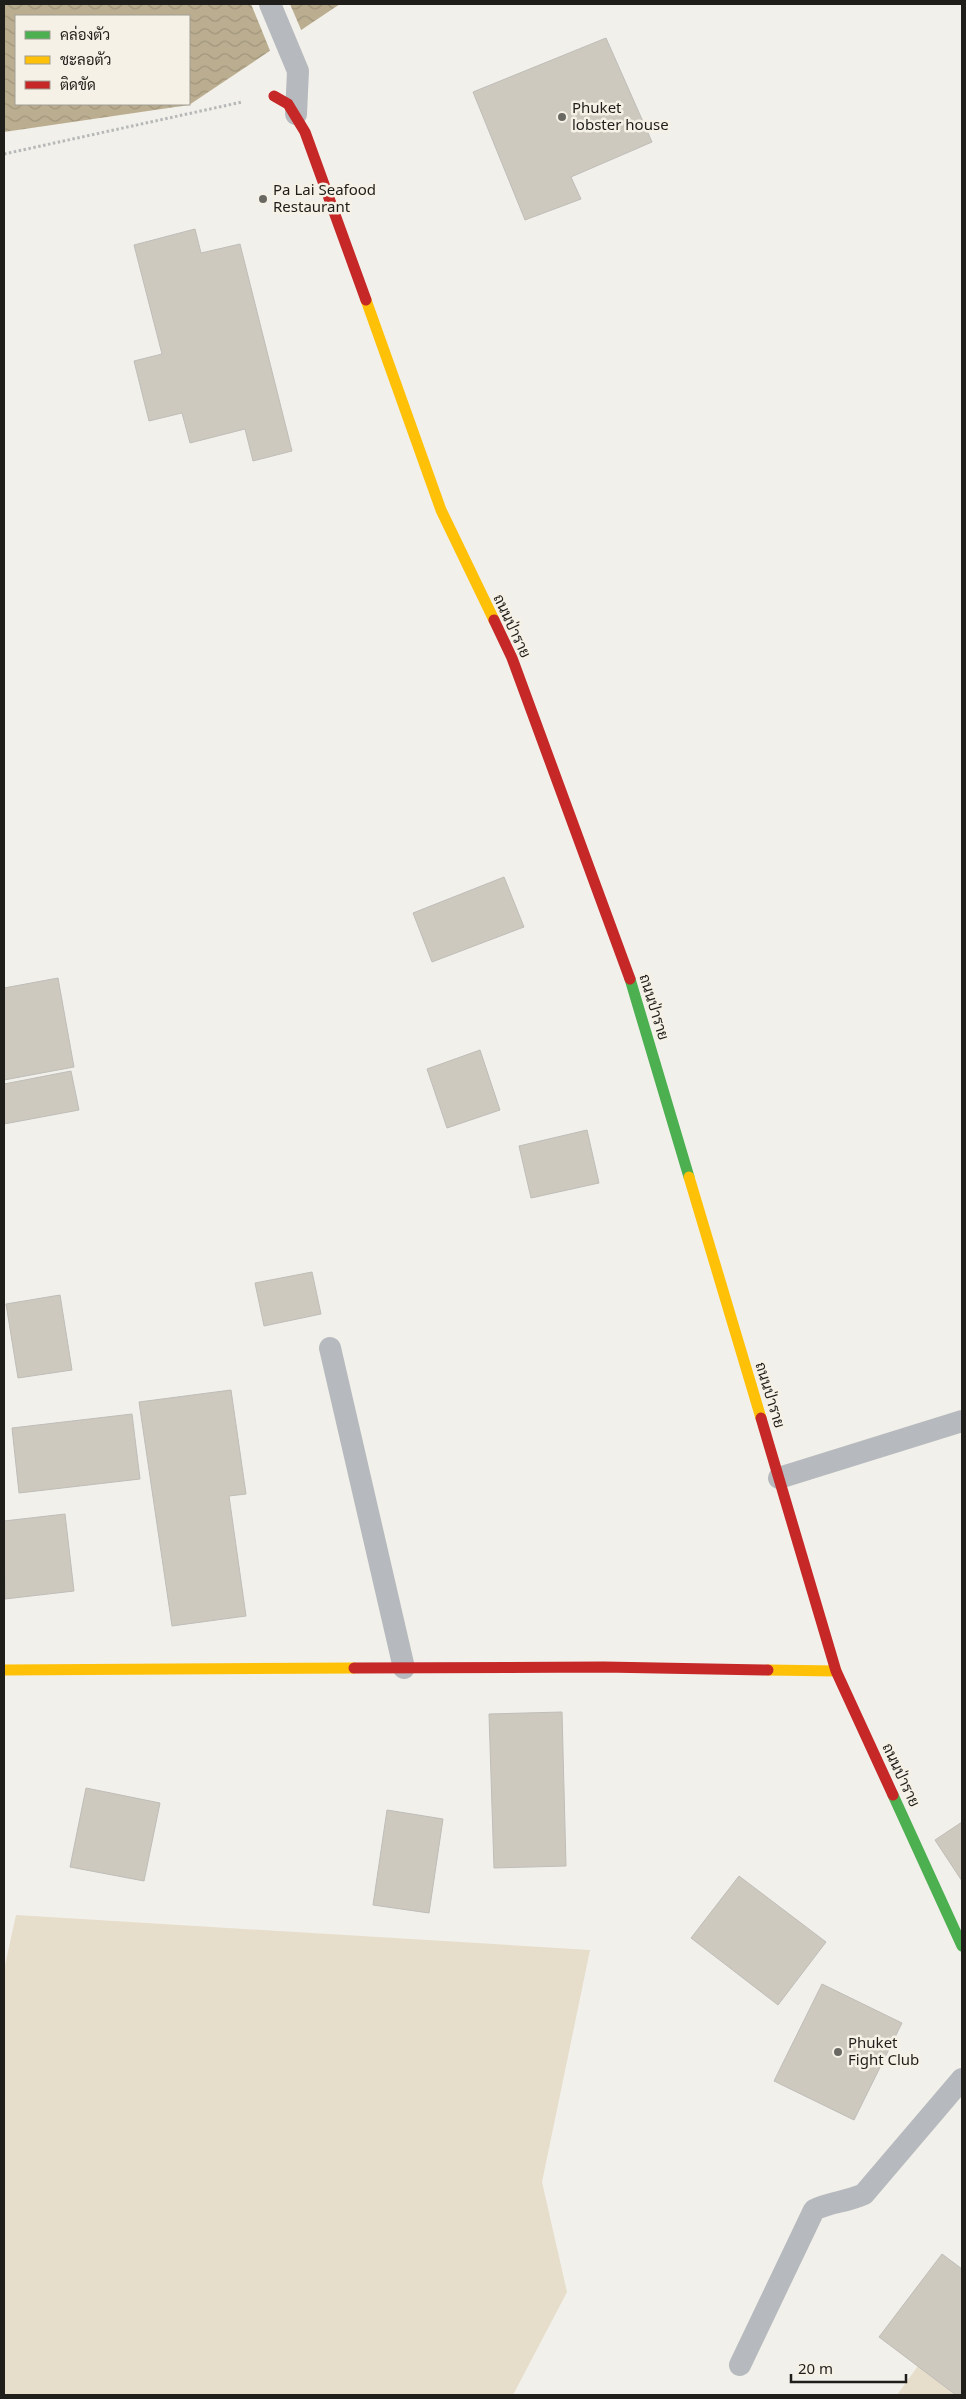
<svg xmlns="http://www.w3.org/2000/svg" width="966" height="2399" viewBox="0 0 966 2399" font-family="'Noto Sans',Sarabun,sans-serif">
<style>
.green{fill:#e6ddcb}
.water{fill:url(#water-waves);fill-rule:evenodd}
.pier{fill:#f2f0ea}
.building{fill:#cec9bf;stroke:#bfbdb8}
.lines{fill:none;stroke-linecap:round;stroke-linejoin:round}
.path{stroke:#b7b8b9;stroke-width:3;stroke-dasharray:2.5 2.5;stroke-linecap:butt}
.lane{stroke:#b6b9bd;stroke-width:22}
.fast{stroke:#4caf50;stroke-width:11}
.slow{stroke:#ffc107;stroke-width:11}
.jam{stroke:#c62828;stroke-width:11}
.poi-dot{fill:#6a6863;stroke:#f6f1e6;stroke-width:2}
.labels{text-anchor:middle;stroke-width:5;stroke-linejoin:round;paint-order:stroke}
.poi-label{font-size:15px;fill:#201e1a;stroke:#f6f1e6;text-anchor:start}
.street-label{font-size:15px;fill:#201e1a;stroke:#f6f1e6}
</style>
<defs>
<pattern id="water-waves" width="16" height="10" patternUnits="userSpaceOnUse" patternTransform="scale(1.25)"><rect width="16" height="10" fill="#bbae90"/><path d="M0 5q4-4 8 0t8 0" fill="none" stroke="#a0957c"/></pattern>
</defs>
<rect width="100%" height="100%" fill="#f2f0ea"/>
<!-- green -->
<g class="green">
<polygon points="16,1915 590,1950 542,2182 567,2292 513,2395 4,2395 4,1970"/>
<polygon points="962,2305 962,2395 897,2395"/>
</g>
<!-- water -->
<path class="water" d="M 4,4 L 340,4 L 189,105 L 4,132 ZM 16,16 L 189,16 L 189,104 L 16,104 Z"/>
<!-- pier -->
<polygon class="pier" points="251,4 290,4 302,32 271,53"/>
<!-- building -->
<g class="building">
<polygon points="606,38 652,142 571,177 581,199 525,220 473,92"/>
<polygon points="195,229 201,253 240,244 292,451 253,461 245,429 190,443 182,413 149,421 134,361 162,354 134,245"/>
<polygon points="504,877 524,927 432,962 413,913"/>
<polygon points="58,978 74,1067 4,1080 4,988"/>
<polygon points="480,1050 500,1110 447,1128 427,1069"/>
<polygon points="71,1071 79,1110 4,1124 4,1084"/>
<polygon points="587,1130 599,1183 531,1198 519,1146"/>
<polygon points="312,1272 321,1314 264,1326 255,1283"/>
<polygon points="60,1295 72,1370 18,1378 6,1304"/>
<polygon points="231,1390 246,1494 229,1496 246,1616 172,1626 139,1402"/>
<polygon points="132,1414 140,1479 19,1493 12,1428"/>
<polygon points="65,1514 74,1591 5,1599 4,1521"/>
<polygon points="562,1712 566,1866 494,1868 489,1714"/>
<polygon points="86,1788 160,1803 144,1881 70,1867"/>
<polygon points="387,1810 443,1819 429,1913 373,1905"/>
<polygon points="962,1822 962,1881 935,1840"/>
<polygon points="739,1876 826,1942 778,2005 691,1938"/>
<polygon points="822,1984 902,2023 854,2120 774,2081"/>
<polygon points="942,2254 962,2269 962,2395 956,2395 879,2337"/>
</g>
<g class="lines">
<!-- path -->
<polyline class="path" points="4,154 242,102"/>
<!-- lane -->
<g class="lane">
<polyline points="270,4 298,71 296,114"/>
<polyline points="330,1348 404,1668"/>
<polyline points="779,1478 962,1421"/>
<path d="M 740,2365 L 814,2210 C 830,2202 847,2202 864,2194 L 962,2079"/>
</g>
<!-- fast -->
<g class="fast">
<polyline points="630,979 689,1177"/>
<polyline points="893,1795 962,1946"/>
</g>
<!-- slow -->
<g class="slow">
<polyline points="366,300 441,510 494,620"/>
<polyline points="689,1177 761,1418"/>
<polyline points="4,1670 354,1668"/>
<polyline points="768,1670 836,1671"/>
</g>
<!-- jam -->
<g class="jam">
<polyline points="274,96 288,104 305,132 366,300"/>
<polyline points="494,620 512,658 630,979"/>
<polyline points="761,1418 836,1671 893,1795"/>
<polyline points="354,1668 604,1667 768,1670"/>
</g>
</g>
<!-- markers -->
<g class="poi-dot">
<circle cx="562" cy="117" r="5"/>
<circle cx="263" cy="199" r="5"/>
<circle cx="838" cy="2052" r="5"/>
</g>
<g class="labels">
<!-- poi labels -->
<g class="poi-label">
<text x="572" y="113">Phuket<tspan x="572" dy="17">lobster house</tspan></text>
<text x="273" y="195">Pa Lai Seafood<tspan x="273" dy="17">Restaurant</tspan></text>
<text x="848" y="2048">Phuket<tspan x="848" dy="17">Fight Club</tspan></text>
</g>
<!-- street labels -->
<g class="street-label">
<text transform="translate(512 626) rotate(65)" y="5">ถนนป่าราย</text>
<text transform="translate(654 1007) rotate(73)" y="5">ถนนป่าราย</text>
<text transform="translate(770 1395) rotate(73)" y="5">ถนนป่าราย</text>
<text transform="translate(901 1775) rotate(65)" y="5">ถนนป่าราย</text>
</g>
</g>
<!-- border -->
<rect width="966" height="2399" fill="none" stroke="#201e1a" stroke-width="10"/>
<!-- legend -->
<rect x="15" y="15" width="175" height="90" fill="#f6f1e6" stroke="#a09d94"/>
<rect x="25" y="31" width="25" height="8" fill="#4caf50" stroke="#a09d94"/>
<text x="60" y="40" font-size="15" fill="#201e1a">คล่องตัว</text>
<rect x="25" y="56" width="25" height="8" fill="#ffc107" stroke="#a09d94"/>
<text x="60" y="65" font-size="15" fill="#201e1a">ชะลอตัว</text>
<rect x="25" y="81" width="25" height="8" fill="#c62828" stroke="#a09d94"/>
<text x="60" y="90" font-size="15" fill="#201e1a">ติดขัด</text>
<!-- scale -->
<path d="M791 2374v8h115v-8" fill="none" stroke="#201e1a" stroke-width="2.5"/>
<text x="798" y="2374" font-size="15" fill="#201e1a" stroke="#f6f1e6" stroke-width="4" paint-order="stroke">20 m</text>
</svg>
